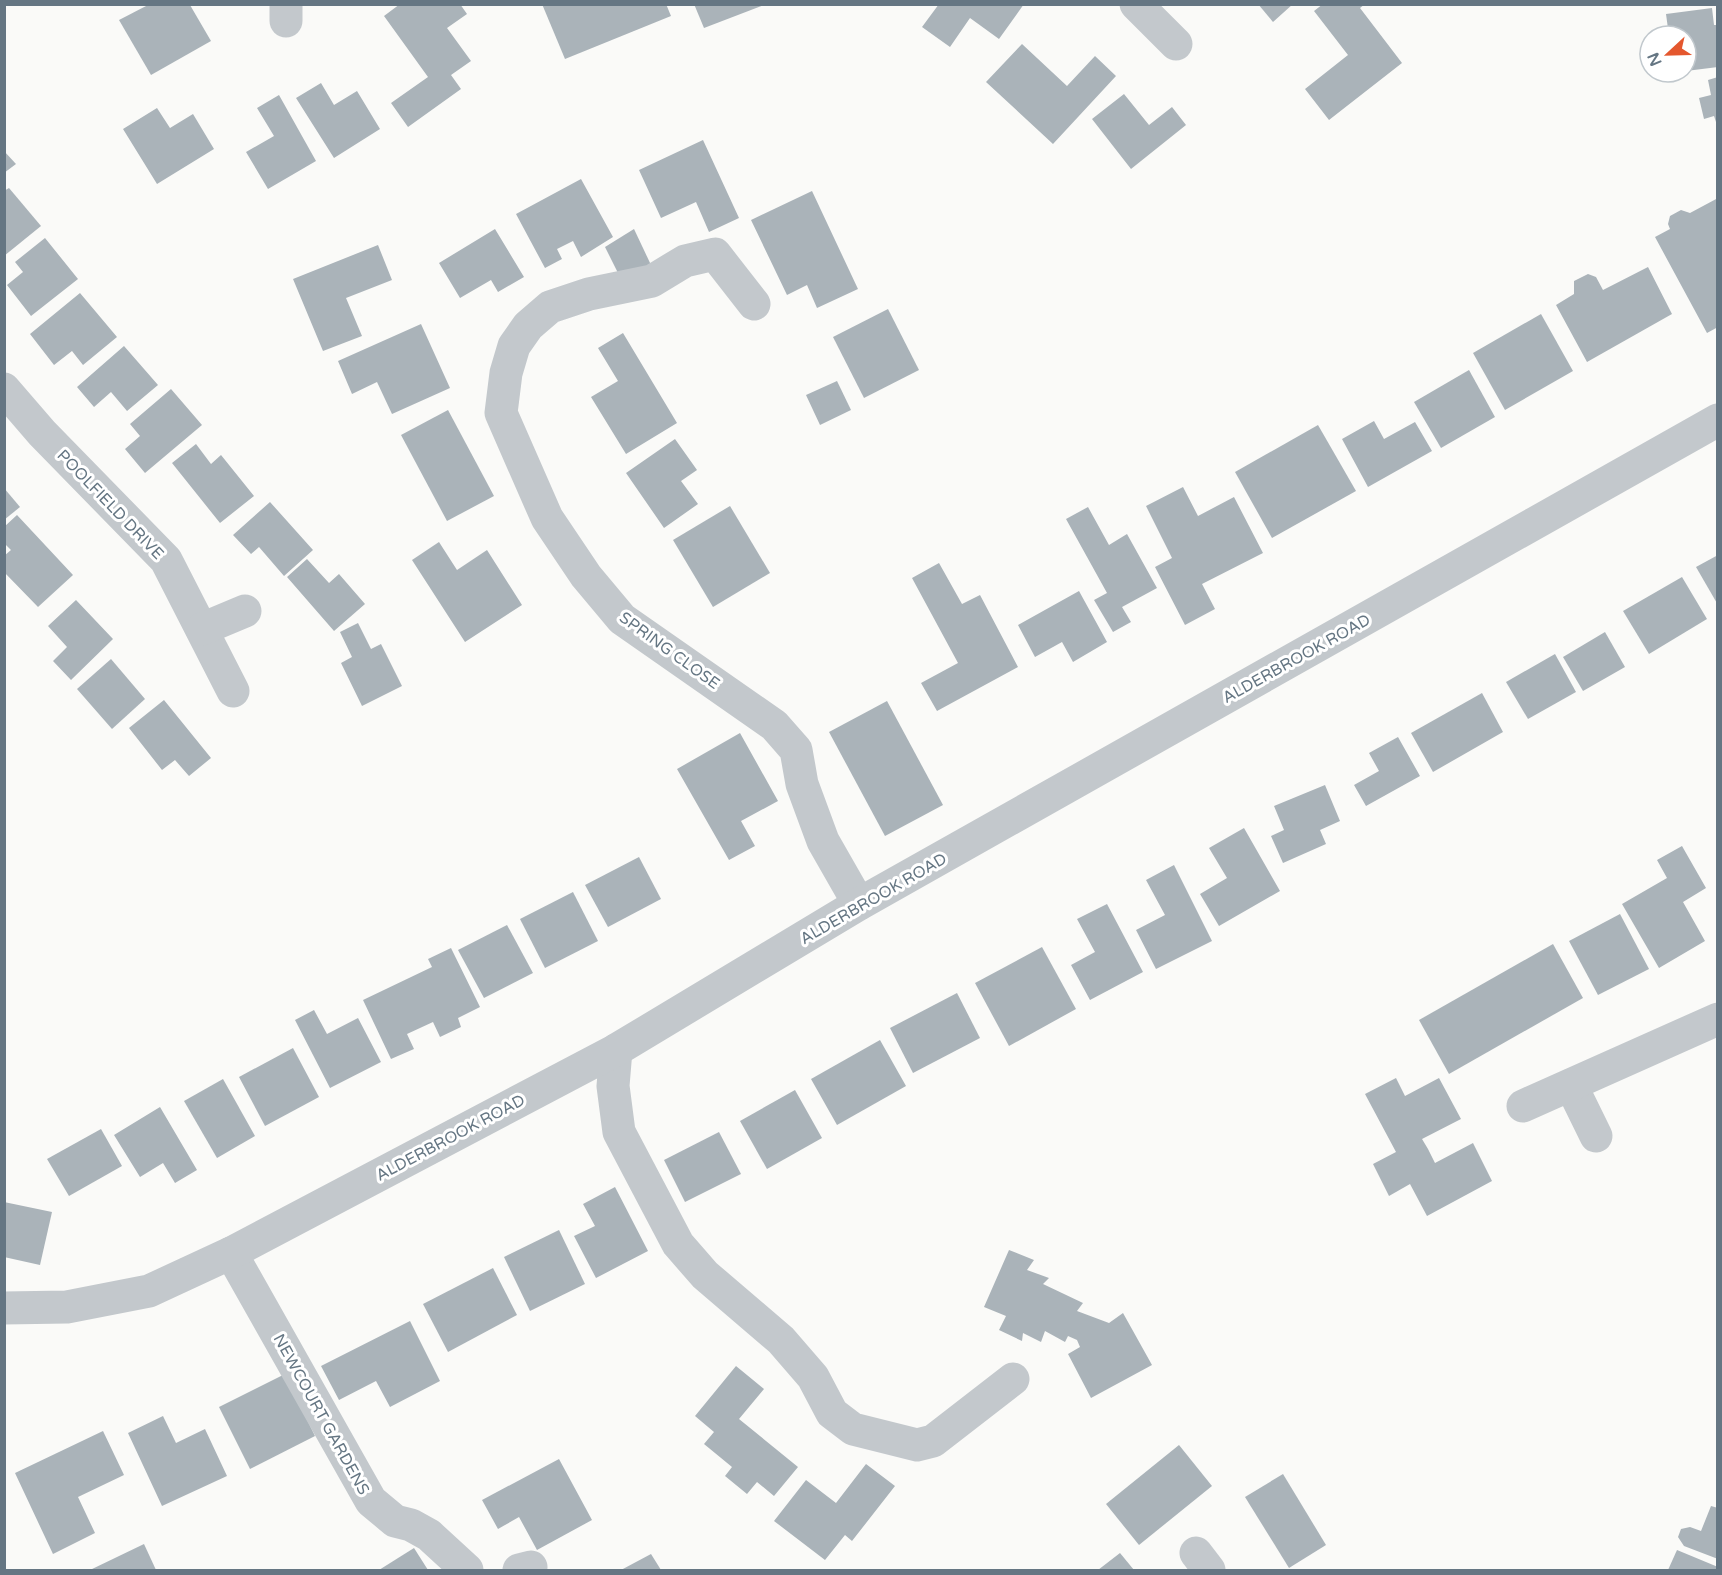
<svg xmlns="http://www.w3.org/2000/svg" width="1722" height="1575" viewBox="0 0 1722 1575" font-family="'Varela Round',sans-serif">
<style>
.building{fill:#aab3b9}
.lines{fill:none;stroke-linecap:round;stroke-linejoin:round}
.street{stroke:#c3c8cc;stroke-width:33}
.labels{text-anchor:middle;stroke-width:6;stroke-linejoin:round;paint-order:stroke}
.street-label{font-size:16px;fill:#657683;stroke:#fff}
</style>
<rect width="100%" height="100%" fill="#fafaf8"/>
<!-- building -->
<g class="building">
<polygon points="400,4 460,4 467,14 447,28 471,61 451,75 461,89 408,127 391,103 428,77 384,16"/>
<polygon points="542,4 666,4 671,16 565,59"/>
<polygon points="694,4 764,4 764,5 704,28"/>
<polygon points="939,4 1024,4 999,39 970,18 950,47 922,27"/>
<polygon points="1258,4 1293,4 1273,22"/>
<polygon points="1323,4 1365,4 1360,8 1402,63 1329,120 1305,89 1348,55 1314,11"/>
<polygon points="148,5 190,5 211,41 151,75 119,20"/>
<polygon points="1712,8 1714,25 1718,25 1718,67 1686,71 1686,36 1669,36 1666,14"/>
<polygon points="1022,44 1067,86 1095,56 1116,76 1053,144 986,82"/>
<polygon points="1718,77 1718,125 1717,125 1714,116 1704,119 1699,98 1711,95 1708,80"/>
<polygon points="321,83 334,105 357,91 380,129 334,158 296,98"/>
<polygon points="1124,94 1149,125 1172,107 1186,125 1131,169 1092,119"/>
<polygon points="279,95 316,161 268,189 246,152 274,136 257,108"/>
<polygon points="157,108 170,128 193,114 214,149 157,184 123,129"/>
<polygon points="703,140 739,218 709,232 696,202 661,218 639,170"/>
<polygon points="4,151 16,164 4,173"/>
<polygon points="581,179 613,237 581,257 573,241 557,249 562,259 545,268 516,214"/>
<polygon points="9,188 41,226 4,256 4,191"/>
<polygon points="812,191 858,289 817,308 807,285 787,295 751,220"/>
<polygon points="1718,198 1718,327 1707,333 1655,237 1670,229 1668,224 1670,216 1681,210 1690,213"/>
<polygon points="495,229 524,277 498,292 491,280 460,298 439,263"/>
<polygon points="634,229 651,265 621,279 605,247"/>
<polygon points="45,238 78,279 31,316 7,285 23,272 15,262"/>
<polygon points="378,245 392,280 346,298 362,336 323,351 293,279"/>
<polygon points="1648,267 1672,314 1587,362 1556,305 1574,294 1574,281 1588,274 1596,277 1603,290"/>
<polygon points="80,293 117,337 83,365 72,351 54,365 30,334"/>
<polygon points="888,309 919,370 864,398 833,337"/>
<polygon points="1541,314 1573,371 1505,410 1473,353"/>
<polygon points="421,324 450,388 392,414 377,382 352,394 338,361"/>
<polygon points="623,333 677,423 626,454 591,397 618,381 598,348"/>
<polygon points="124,346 158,385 127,411 111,392 94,407 77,387"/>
<polygon points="1469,370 1495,417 1441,448 1414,402"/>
<polygon points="837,381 851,410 820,425 806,395"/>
<polygon points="171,389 202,425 145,473 125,449 140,436 130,424"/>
<polygon points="448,410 494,496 447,521 401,435"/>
<polygon points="1374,421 1384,439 1415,422 1432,451 1368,487 1342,439"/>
<polygon points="1318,425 1356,491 1272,538 1235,472"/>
<polygon points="675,439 697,470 681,481 698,504 664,528 626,473"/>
<polygon points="196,444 211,464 221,455 254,496 220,523 172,463"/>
<polygon points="1183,487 1198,516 1234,497 1263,553 1202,584 1215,609 1185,625 1155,567 1172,558 1146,506"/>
<polygon points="4,488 20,507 4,520"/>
<polygon points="270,502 313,550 284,576 259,547 251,554 233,535"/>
<polygon points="730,506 770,573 713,607 673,540"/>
<polygon points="1088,507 1109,545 1127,534 1157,588 1122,607 1131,622 1113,632 1094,600 1107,593 1066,519"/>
<polygon points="17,515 73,575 38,607 4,572 4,556 11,550 4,543 4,527"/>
<polygon points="439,542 457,570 487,550 522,605 465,642 412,560"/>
<polygon points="1718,555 1718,605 1696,567"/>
<polygon points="307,559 329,583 339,574 365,604 334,631 287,577"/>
<polygon points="939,563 962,604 980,595 1018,667 937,711 921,683 958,663 912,578"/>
<polygon points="1682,577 1707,619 1649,654 1623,611"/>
<polygon points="1079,591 1107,642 1073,662 1062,642 1035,657 1018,625"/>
<polygon points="76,600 113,639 71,680 53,661 67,647 48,626"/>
<polygon points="358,623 371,649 381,644 402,686 362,706 341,663 352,657 340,632"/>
<polygon points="1605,632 1625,667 1583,691 1563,657"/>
<polygon points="1555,654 1576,692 1528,719 1506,682"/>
<polygon points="111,659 145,699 112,729 77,689"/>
<polygon points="1482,693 1503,732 1433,772 1411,733"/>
<polygon points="164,700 211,758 189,776 175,760 162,770 129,728"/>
<polygon points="887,701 943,805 885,836 829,732"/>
<polygon points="740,733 778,801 741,821 755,846 729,860 677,769"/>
<polygon points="1398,737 1420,776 1366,806 1354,785 1379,771 1369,753"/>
<polygon points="1325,785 1340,821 1320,830 1326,844 1283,863 1271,836 1284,830 1274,806"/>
<polygon points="1244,828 1280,891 1219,926 1200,894 1227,878 1209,848"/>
<polygon points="1682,846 1706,888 1683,902 1705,941 1659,968 1622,904 1667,878 1657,860"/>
<polygon points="639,857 661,899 608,927 585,885"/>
<polygon points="1174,865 1212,941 1156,969 1136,930 1165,915 1146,880"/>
<polygon points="573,892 598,941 545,968 520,919"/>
<polygon points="1107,904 1143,972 1090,1000 1071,965 1095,952 1077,919"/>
<polygon points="1620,914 1649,969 1598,995 1569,941"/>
<polygon points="507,925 533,973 484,998 458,950"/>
<polygon points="1553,944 1583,998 1449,1074 1419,1020"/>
<polygon points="1042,947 1076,1009 1009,1046 975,983"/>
<polygon points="451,948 480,1007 458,1018 461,1027 440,1037 433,1022 407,1034 414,1049 391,1059 363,1000 432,967 428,959"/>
<polygon points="957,993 980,1038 913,1073 890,1028"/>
<polygon points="314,1010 327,1034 358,1018 381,1062 330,1088 295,1020"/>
<polygon points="880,1040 906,1086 837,1125 811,1079"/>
<polygon points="293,1048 319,1097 265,1126 239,1077"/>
<polygon points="1396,1078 1405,1096 1439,1078 1461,1119 1422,1139 1428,1149 1435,1163 1473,1143 1492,1181 1427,1216 1410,1184 1389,1196 1373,1164 1396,1152 1365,1094"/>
<polygon points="223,1079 255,1136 217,1158 184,1101"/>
<polygon points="795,1090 822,1138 767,1169 740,1121"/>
<polygon points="160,1107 197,1170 175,1183 163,1163 140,1177 114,1135"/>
<polygon points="101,1129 122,1166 69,1196 47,1159"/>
<polygon points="719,1132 741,1174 685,1202 664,1160"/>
<polygon points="615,1187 648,1251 596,1278 574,1236 595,1226 583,1204"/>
<polygon points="4,1202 52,1212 40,1265 4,1257"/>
<polygon points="559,1230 585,1284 530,1311 504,1257"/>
<polygon points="1009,1250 1034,1260 1027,1270 1049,1278 1043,1284 1083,1303 1077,1311 1109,1323 1123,1313 1152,1365 1091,1398 1068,1354 1080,1347 1077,1340 1068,1336 1065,1342 1045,1331 1041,1342 1023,1333 1022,1341 999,1330 1006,1316 984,1307"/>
<polygon points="493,1268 517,1315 448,1352 423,1304"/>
<polygon points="410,1321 440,1381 390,1407 376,1381 339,1400 321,1366"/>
<polygon points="736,1366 764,1389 739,1419 798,1467 774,1496 757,1482 747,1494 725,1476 732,1467 704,1444 714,1432 695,1416"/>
<polygon points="285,1374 315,1436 250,1469 219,1407"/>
<polygon points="163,1416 176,1443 205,1429 227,1476 162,1506 128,1433"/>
<polygon points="103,1431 124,1475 78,1497 95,1533 53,1554 15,1473"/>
<polygon points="1179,1445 1212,1486 1139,1545 1106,1504"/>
<polygon points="559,1459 592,1520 537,1550 519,1517 498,1529 482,1500"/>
<polygon points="866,1464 895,1486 852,1541 845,1535 825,1560 774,1521 806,1480 836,1503"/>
<polygon points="1283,1474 1326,1545 1289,1568 1245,1497"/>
<polygon points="1711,1506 1718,1508 1718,1559 1684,1546 1678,1537 1681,1529 1690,1527 1701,1531"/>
<polygon points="144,1544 156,1570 90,1570"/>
<polygon points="414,1548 428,1570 379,1570"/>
<polygon points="1677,1550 1718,1567 1718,1570 1668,1570"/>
<polygon points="1120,1553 1134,1570 1098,1570"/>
<polygon points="651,1554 661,1570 621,1570"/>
</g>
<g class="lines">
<!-- street -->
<g class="street">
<polyline points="1136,4 1176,44"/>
<polyline points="286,21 286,4"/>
<polyline points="754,304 715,254 685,261 652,281 589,294 550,307 528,326 514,346 506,373 501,413 547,518 586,576 622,619 774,725 796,750 802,784 823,841 859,904"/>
<polyline points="4,389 42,433 166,560 233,691"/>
<polyline points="202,629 245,611"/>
<polyline points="616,1050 613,1086 619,1132 678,1244 705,1275 781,1340 813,1377 832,1413 853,1429 917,1445 933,1441 1013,1379"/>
<polyline points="1571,1085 1596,1136"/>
<polyline points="1523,1106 1718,1019"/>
<polyline points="231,1253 371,1501 395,1521 411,1525 429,1535 467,1570"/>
<polyline points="4,1308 67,1307 149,1291 231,1253 616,1050 859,904 1718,420"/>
<polyline points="1196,1553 1209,1570"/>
<polyline points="519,1570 531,1567"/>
</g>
</g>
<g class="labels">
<!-- street labels -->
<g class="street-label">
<text transform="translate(111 504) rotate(46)" y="6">POOLFIELD DRIVE</text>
<text transform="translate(670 650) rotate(36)" y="6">SPRING CLOSE</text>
<text transform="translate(1296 658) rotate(-29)" y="6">ALDERBROOK ROAD</text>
<text transform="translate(873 898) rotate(-30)" y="6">ALDERBROOK ROAD</text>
<text transform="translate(450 1137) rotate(-28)" y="6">ALDERBROOK ROAD</text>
<text transform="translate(322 1414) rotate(61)" y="6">NEWCOURT GARDENS</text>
</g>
</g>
<!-- border -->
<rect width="1722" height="1575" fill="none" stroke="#657683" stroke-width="12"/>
<!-- north arrow -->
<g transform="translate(1668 54) rotate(248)"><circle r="28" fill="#ffffff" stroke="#c1c8cd" stroke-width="1.5"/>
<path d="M0-4.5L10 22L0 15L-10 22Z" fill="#e4572e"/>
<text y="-9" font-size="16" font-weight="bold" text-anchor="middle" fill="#657683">N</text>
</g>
</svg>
